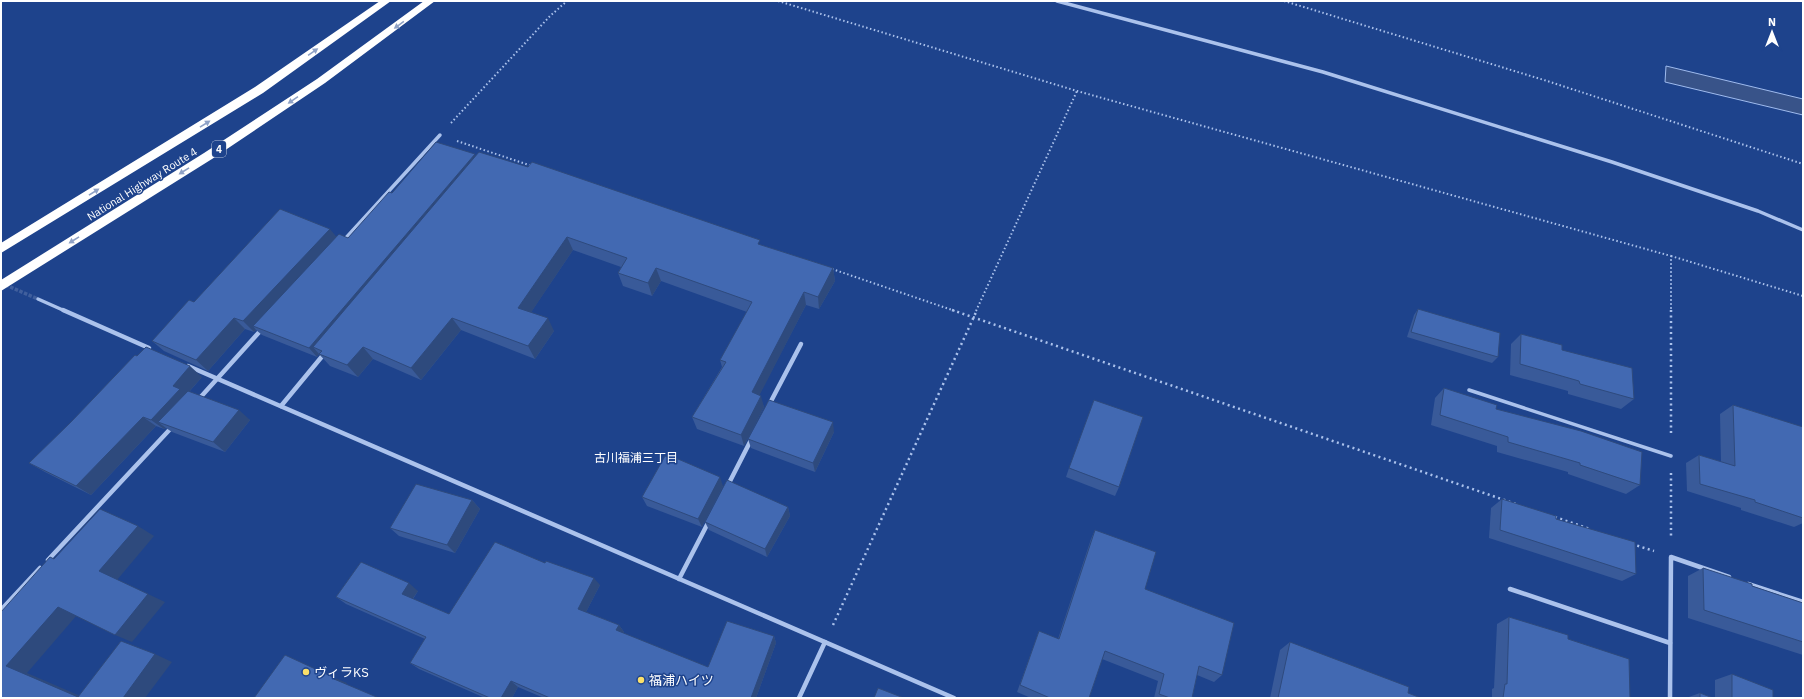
<svg xmlns="http://www.w3.org/2000/svg" width="1804" height="699" viewBox="0 0 1804 699" font-family="'IBM Plex Sans','Noto Sans JP',sans-serif">
<style>
.water{fill:#385389;stroke:#9fbbee}
.lines{fill:none;stroke-linecap:round;stroke-linejoin:round}
.street-tunnel{stroke:#405f9d;stroke-width:3.5;stroke-dasharray:3.5 1.5;stroke-linecap:butt}
.path-far1{stroke:#abc2ec;stroke-width:2;stroke-dasharray:1.5 2.5;stroke-linecap:butt}
.path{stroke:#abc2ec;stroke-width:2.5;stroke-dasharray:2 3.5;stroke-linecap:butt}
.lane{stroke:#abc2ec;stroke-width:3.5}
.street-far1{stroke:#abc2ec;stroke-width:3.5}
.street{stroke:#abc2ec;stroke-width:4.5}
.highway{fill:#fff;fill-rule:evenodd}
.wall{fill:#395a99}
.shaded-wall{fill:#2e4a7d}
.building{fill:#4269b2;stroke:#2e4a7d}
.oneway{fill:#8ea1c6}
.poi-dot{fill:#fbe06a;stroke:#1e438c;stroke-width:1.5}
.labels{text-anchor:middle;stroke-width:3;stroke-linejoin:round;paint-order:stroke}
.shield{fill:#1e438c;stroke:#bcc7dc;stroke-width:1}
.shield-label{font-size:10px;font-weight:bold;fill:#fff}
.street-label{font-size:11px;fill:#fff;stroke:#1e438c}
.neighbourhood-label{font-size:12px;fill:#fff;stroke:#1e438c}
.near-poi-label{font-size:13px;fill:#fff;stroke:#1e438c;text-anchor:start}
</style>
<rect width="100%" height="100%" fill="#1e438c"/>
<!-- water -->
<polygon class="water" points="1666,66 1803,99 1803,115 1665,82"/>
<g class="lines">
<!-- street-tunnel -->
<polyline class="street-tunnel" points="1,283 38,299"/>
<!-- path-far1 -->
<g class="path-far1">
<polyline points="778,1 1077,91 1671,256 1671,311"/>
<polyline points="1284,1 1544,80 1803,164"/>
<polyline points="451,123 550,16 567,1"/>
<polyline points="457,141 532,166"/>
<polyline points="1671,256 1803,296"/>
<polyline points="832,269 955,311"/>
<polyline points="976,311 1077,91"/>
</g>
<!-- path -->
<g class="path">
<polyline points="952,310 1516,504"/>
<polyline points="1671,310 1671,436"/>
<polyline points="1671,473 1671,538"/>
<polyline points="1555,517 1590,529"/>
<polyline points="1632,544 1654,551"/>
<polyline points="833,625 977,310"/>
</g>
<!-- lane -->
<polyline class="lane" points="1469,390 1671,456"/>
<!-- street-far1 -->
<g class="street-far1">
<polyline points="1057,1 1323,72 1612,162 1758,211 1803,230"/>
<polyline points="344,240 440,135"/>
<polyline points="38,299 65,311"/>
</g>
<!-- street -->
<g class="street">
<polyline points="63,310 149,348"/>
<polyline points="188,366 954,698"/>
<polyline points="198,400 262,329"/>
<polyline points="769,405 801,344"/>
<polyline points="281,406 324,354"/>
<polyline points="728,485 751,440"/>
<polyline points="48,560 173,426"/>
<polyline points="679,579 709,521"/>
<polyline points="1748,584 1803,602"/>
<polyline points="1510,589 1670,643"/>
<polyline points="1,610 40,568"/>
<polyline points="799,698 825,642"/>
<polyline points="1670,698 1671,557 1729,577"/>
</g>
<!-- highway -->
<g class="highway">
<polygon points="380,1 391,1 263,93 1,253 1,243 255,87"/>
<polygon points="424,1 435,1 325,83 212,159 1,291 1,280 204,153 317,79"/>
</g>
</g>
<!-- wall -->
<g class="wall">
<polygon points="476,156 761,245 833,268 835,281 819,309 806,305 759,395 764,407 744,446 697,429 692,417 722,367 720,360 747,312 661,281 652,296 623,286 618,273 621,267 573,250 531,312 554,331 535,359 461,330 421,380 373,359 358,377 330,366 319,354 317,357 262,335 256,330 254,332 245,329 208,371 164,351 152,341 194,302 336,236 348,238 392,193"/>
<polygon points="1418,309 1498,357 1492,363 1407,337 1414,315"/>
<polygon points="1521,334 1562,350 1634,399 1621,409 1568,394 1568,391 1510,375 1511,344"/>
<polygon points="202,377 189,392 250,420 225,452 172,432 166,428 164,429 156,426 91,495 45,472 29,463"/>
<polygon points="1444,388 1496,409 1640,485 1626,494 1568,474 1568,472 1497,452 1497,446 1431,425 1435,398"/>
<polygon points="1733,405 1803,427 1803,523 1794,527 1741,510 1741,508 1687,491 1686,463 1699,455 1721,462 1720,414"/>
<polygon points="834,432 815,472 751,448 748,439"/>
<polygon points="1069,468 1119,487 1115,496 1066,477"/>
<polygon points="723,486 702,527 647,506 642,497"/>
<polygon points="1502,499 1556,519 1636,574 1622,581 1489,538 1491,508"/>
<polygon points="472,500 480,509 455,553 399,536 390,528"/>
<polygon points="788,507 790,516 767,557 709,530 705,522"/>
<polygon points="1095,530 1145,589 1222,675 1214,682 1197,675 1192,698 1154,698 1158,681 1102,659 1089,698 1031,698 1017,692 1039,631 1058,639 1091,539"/>
<polygon points="1703,568 1752,586 1803,603 1803,655 1688,618 1688,576"/>
<polygon points="600,585 586,612 619,625 624,632 623,633 708,667 774,636 776,643 756,698 544,698 518,687 512,698 485,698 419,669 410,663 425,639 346,604 336,597 418,591 413,599 449,614"/>
<polygon points="1509,617 1568,639 1630,698 1492,698 1492,689 1494,688 1497,624"/>
<polygon points="1290,642 1408,693 1421,698 1270,698 1280,650"/>
<polygon points="1732,674 1773,698 1715,698 1715,680"/>
<polygon points="1700,693 1713,698 1686,698"/>
</g>
<!-- shaded-wall -->
<g class="shaded-wall">
<polygon points="475,154 480,164 313,347 319,354 317,357 309,348"/>
<polygon points="330,229 339,240 253,326 256,330 254,332 243,321"/>
<polygon points="567,237 573,250 526,320 518,308"/>
<polygon points="656,268 661,281 652,296 648,283"/>
<polygon points="833,268 835,281 819,309 818,297"/>
<polygon points="804,292 806,305 755,404 752,392"/>
<polygon points="234,318 245,329 208,371 196,360"/>
<polygon points="452,318 461,330 421,380 411,368"/>
<polygon points="548,318 554,331 535,359 528,346"/>
<polygon points="363,347 373,359 358,377 347,365"/>
<polygon points="190,366 202,377 187,394 158,422 166,428 164,429 151,420 173,386"/>
<polygon points="761,396 764,407 744,446 741,435"/>
<polygon points="239,410 250,420 225,452 213,442"/>
<polygon points="143,417 156,426 91,495 76,486"/>
<polygon points="833,422 834,432 815,472 813,463"/>
<polygon points="720,477 723,486 702,527 698,519"/>
<polygon points="472,500 480,509 455,553 447,545"/>
<polygon points="788,507 790,516 767,557 765,549"/>
<polygon points="138,526 154,536 117,580 99,571"/>
<polygon points="594,578 600,585 584,616 578,609"/>
<polygon points="409,583 418,591 411,601 402,594"/>
<polygon points="148,594 165,602 132,642 115,635"/>
<polygon points="58,607 77,615 27,673 85,698 78,697 6,666"/>
<polygon points="619,625 624,632 621,636 616,630"/>
<polygon points="774,636 776,643 756,698 751,698"/>
<polygon points="155,654 172,662 145,698 123,698"/>
<polygon points="335,678 347,683 346,685 334,679"/>
<polygon points="511,681 518,687 512,698 501,698"/>
</g>
<!-- building -->
<g class="building">
<polygon points="436,142 475,154 309,348 253,326 339,234 348,238 389,192 392,193"/>
<polygon points="479,152 528,167 532,162 760,240 758,244 833,268 818,297 804,292 752,392 761,396 741,435 692,417 726,362 720,360 752,302 656,268 648,283 618,273 627,258 567,237 518,308 548,318 528,346 452,318 411,368 363,347 347,365 319,354 322,351 313,347"/>
<polygon points="280,209 330,229 243,321 234,318 196,360 152,341 189,300 194,302"/>
<polygon points="1418,309 1500,333 1498,357 1411,332"/>
<polygon points="1521,334 1562,345 1562,350 1632,368 1634,399 1580,384 1579,381 1520,364"/>
<polygon points="146,347 190,366 173,386 180,389 151,420 143,417 76,486 29,463 71,422 135,355 137,356"/>
<polygon points="1444,388 1497,405 1496,409 1581,431 1642,452 1640,485 1580,465 1580,463 1508,442 1508,437 1440,415"/>
<polygon points="188,391 239,410 213,442 158,422"/>
<polygon points="769,400 833,422 813,463 748,439"/>
<polygon points="1094,400 1143,417 1119,487 1069,468"/>
<polygon points="1733,405 1803,427 1803,518 1755,502 1755,500 1700,484 1699,455 1735,466"/>
<polygon points="665,456 670,458 671,456 720,477 698,519 642,497"/>
<polygon points="727,480 788,507 765,549 705,522"/>
<polygon points="416,484 472,500 447,545 390,528"/>
<polygon points="1502,499 1556,516 1556,519 1635,542 1636,574 1500,530"/>
<polygon points="100,509 138,526 99,571 148,594 115,635 58,607 6,666 78,697 121,641 155,654 123,698 1,698 1,612 50,557 54,559"/>
<polygon points="1095,530 1156,552 1145,589 1234,623 1222,675 1199,666 1192,698 1170,698 1159,694 1164,674 1105,651 1089,698 1050,698 1020,685 1039,631 1059,639"/>
<polygon points="495,542 545,563 546,561 594,578 578,609 619,625 616,630 708,667 727,621 774,636 751,698 550,698 511,681 501,698 490,698 410,663 426,637 336,597 361,562 409,583 402,594 449,614"/>
<polygon points="1703,568 1752,584 1752,586 1803,603 1803,642 1704,610"/>
<polygon points="1509,617 1568,635 1568,639 1629,659 1630,698 1503,698 1505,684 1507,684"/>
<polygon points="1290,642 1409,687 1408,693 1421,698 1278,698"/>
<polygon points="285,655 335,678 334,679 379,698 254,698"/>
<polygon points="1732,674 1773,690 1773,698 1732,698"/>
<polygon points="878,688 904,698 874,698"/>
<polygon points="1700,693 1713,698 1700,698"/>
</g>
<!-- one-way arrows -->
<defs><path id="oneway-solid" d="M-6-.8H1V-3.2L6.5 0L1 3.2V.8H-6Z"/></defs>
<g class="oneway">
<use href="#oneway-solid" transform="translate(399 25) rotate(144)"/>
<use href="#oneway-solid" transform="translate(313 52) rotate(-35)"/>
<use href="#oneway-solid" transform="translate(293 100) rotate(146)"/>
<use href="#oneway-solid" transform="translate(205 124) rotate(-32)"/>
<use href="#oneway-solid" transform="translate(184 171) rotate(148)"/>
<use href="#oneway-solid" transform="translate(94 192) rotate(-32)"/>
<use href="#oneway-solid" transform="translate(74 240) rotate(148)"/>
</g>
<!-- markers -->
<g class="poi-dot">
<circle cx="306" cy="672" r="4"/>
<circle cx="641" cy="680" r="4"/>
</g>
<g class="labels">
<!-- shield labels -->
<rect class="shield" x="212" y="141" width="14" height="16" rx="3"/>
<g class="shield-label">
<text x="219" y="153">4</text>
</g>
<!-- street labels -->
<g class="street-label">
<text transform="translate(142 184) rotate(-32)" y="4">National Highway Route 4</text>
</g>
<!-- neighbourhood labels -->
<g class="neighbourhood-label">
<text x="636" y="462">古川福浦三丁目</text>
</g>
<!-- near-poi labels -->
<g class="near-poi-label">
<text x="314" y="677">ヴィラKS</text>
<text x="649" y="685">福浦ハイツ</text>
</g>
</g>
<!-- border -->
<rect width="1804" height="699" fill="none" stroke="#ffffff" stroke-width="4"/>
<!-- north arrow -->
<g transform="translate(1772 32)" stroke="#1e438c" stroke-width="3" paint-order="stroke">
<path d="M0-3L7 15L0 10L-7 15Z" fill="#ffffff"/>
<text y="-6" font-size="11" font-weight="bold" text-anchor="middle" fill="#ffffff">N</text>
</g>
</svg>
